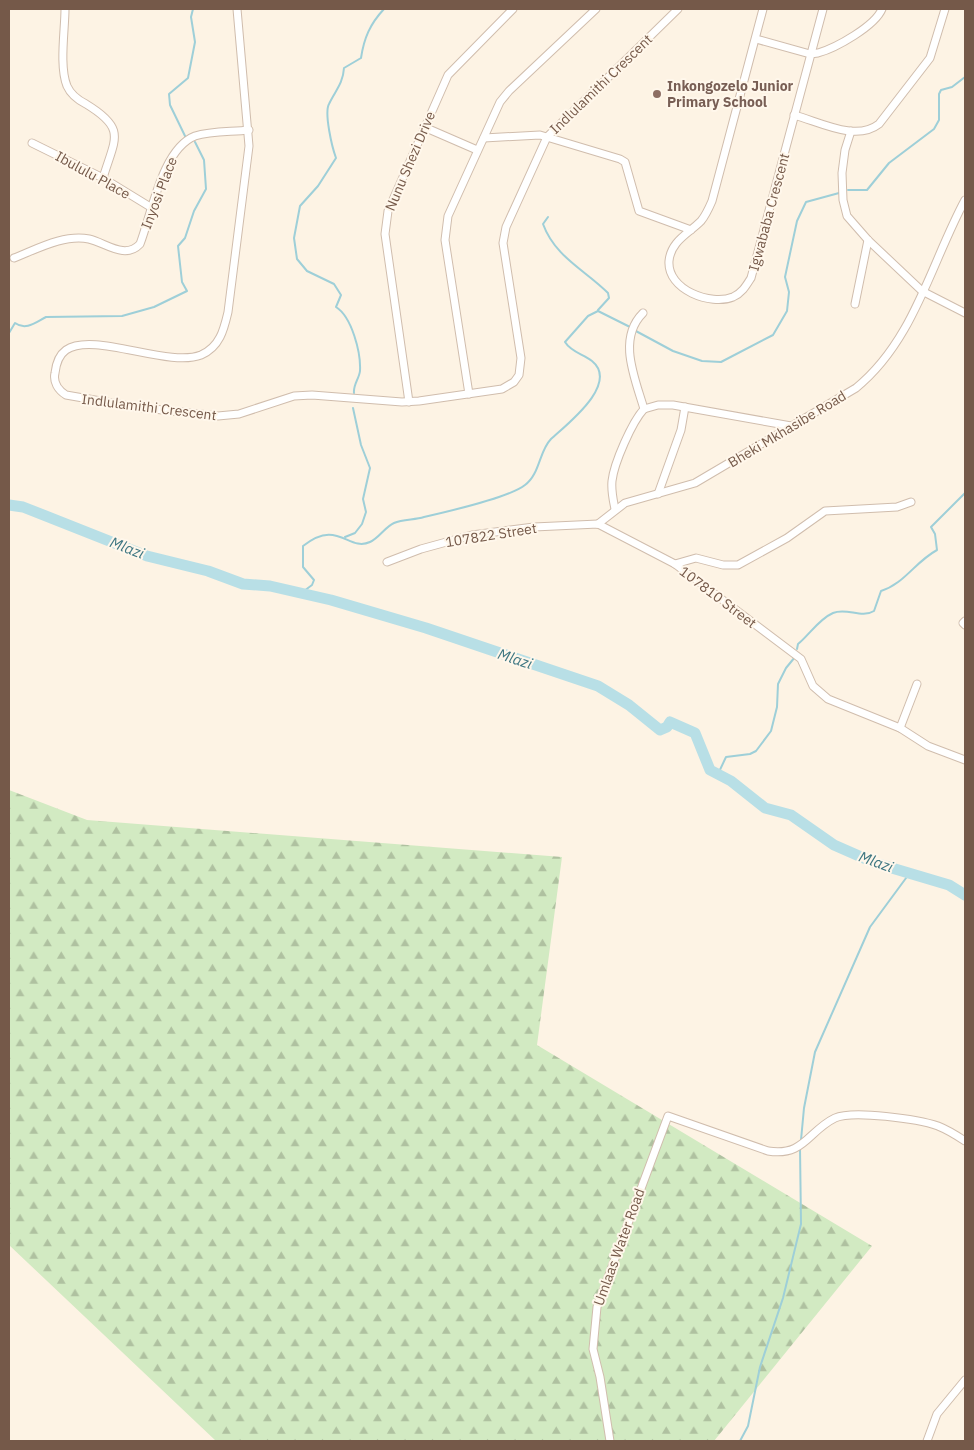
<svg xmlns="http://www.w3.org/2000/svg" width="974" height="1450" viewBox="0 0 974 1450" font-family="'IBM Plex Sans',sans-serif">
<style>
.forest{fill:url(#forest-firs)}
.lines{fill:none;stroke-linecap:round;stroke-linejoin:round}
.stream{stroke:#9ecfd8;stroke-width:2}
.river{stroke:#b8dfe6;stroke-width:11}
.minor-casing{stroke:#d0bdad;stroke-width:9}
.minor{stroke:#fff;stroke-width:7}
.education-dot{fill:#8d6e63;stroke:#fff7eb;stroke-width:2}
.labels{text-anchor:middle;stroke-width:4;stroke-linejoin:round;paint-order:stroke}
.street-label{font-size:14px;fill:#755949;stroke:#fff7eb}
.education-label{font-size:14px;font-weight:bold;fill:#785e54;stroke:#fff7eb;text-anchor:start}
.water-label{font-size:15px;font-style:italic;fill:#3f7782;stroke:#fff7eb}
</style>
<defs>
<pattern id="forest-firs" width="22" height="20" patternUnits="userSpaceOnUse" patternTransform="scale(1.25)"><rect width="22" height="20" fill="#d2eac2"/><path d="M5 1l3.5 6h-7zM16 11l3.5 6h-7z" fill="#afc1a0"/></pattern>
</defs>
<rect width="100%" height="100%" fill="#fdf3e4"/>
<!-- forest -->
<polygon class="forest" points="9,790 87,820 562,857 537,1045 872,1246 714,1441 216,1441 9,1245"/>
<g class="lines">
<!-- stream -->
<g class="stream">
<polyline points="186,138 170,105 169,94 188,78 195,42 191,17 193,9"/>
<polyline points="848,190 867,190 889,163 934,129 939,120 939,94 941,90 952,87 965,77"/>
<path d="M 548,217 L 543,224 C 555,257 585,270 608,293 L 609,298 L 598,310"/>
<polyline points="634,330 673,351 702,361 721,362 773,335 787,311 789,292 785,277 797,221 806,202 839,193"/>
<path d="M 9,333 L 15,323 C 26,331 36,322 46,317 L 122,316 L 154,307 L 187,291 L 182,282 L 178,246 L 185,238 L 194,211 L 206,189 L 204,160 L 195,142"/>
<path d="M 354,393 C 353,385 359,379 360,371 C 361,353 352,317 336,307 L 341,295 L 334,284 L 307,271 L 297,259 L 294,238 L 300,206 L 318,186 L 336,158 C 332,147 324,113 329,104 C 335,91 343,84 344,68 L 361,58 C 364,38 370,24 384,9"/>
<polyline points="345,537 355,533 362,524 366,512 363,499 370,468 361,445 353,408"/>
<path d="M 300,594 L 312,585 L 314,580 L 303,567 L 303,546 C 338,518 348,552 370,542 C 379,538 385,527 394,523 C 403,519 415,520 424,517 C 446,512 510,497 525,485 C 540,474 539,451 551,439 C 566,425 620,384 592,361 C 583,354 571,352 565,342 L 588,316 L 598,311 L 630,327"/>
<path d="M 797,649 L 798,644 C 809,635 819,619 833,613 C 847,607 861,619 874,611 L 881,591 C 904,584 915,562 937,550 L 935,534 L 931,527 L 965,493"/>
<polyline points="718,774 726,757 750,754 756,751 771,731 777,707 778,684 786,668 795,657"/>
<polyline points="801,1140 804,1108 815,1052 870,927 909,874"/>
<polyline points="740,1441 748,1426 760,1367 783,1298 801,1224 800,1148"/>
</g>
<!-- river -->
<polyline class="river" points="9,505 23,507 147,556 208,571 243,584 270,586 331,600 426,628 598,686 629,705 660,730 667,727 670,722 695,733 710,770 731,781 765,808 791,815 834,845 875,863 949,885 965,895"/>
<!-- minor casing -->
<g class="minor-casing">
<g id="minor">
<path d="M 65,9 C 65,30 59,66 67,86 C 71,95 78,100 86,104 C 127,129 115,138 103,178"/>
<path d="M 237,9 L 249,146 L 228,312 C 224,329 220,347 201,355 C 168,368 93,331 66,350 C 59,355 56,364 55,373 C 53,382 58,390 66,395 L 135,407 L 218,416 L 239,414 L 294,396 L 312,395 L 402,402 L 419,401 L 502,389 L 514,382 L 519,375 L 521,358 L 503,243 L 506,227 L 547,137 L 678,9"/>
<path d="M 763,9 L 712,201 C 709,208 706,215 701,221 C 688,234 671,241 669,261 C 667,290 711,306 733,297 C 742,293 746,286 751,278 L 823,9"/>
<path d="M 756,39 L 810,54 L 818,53 C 836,48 875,26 882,9"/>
<path d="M 794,115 C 820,122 856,142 879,124 L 930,58 L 945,9"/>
<polyline points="424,127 477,150"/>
<polyline points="851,131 845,150 842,173 843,200 847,216 868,240 922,291 965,313"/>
<polyline points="484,138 540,135 620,159 625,162 639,211 691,230"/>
<polyline points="32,143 103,178 152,208"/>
<path d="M 14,258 C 37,249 64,234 89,239 C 106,243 125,260 140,244 C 152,213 162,149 195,136 C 211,131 231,132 249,130"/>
<polyline points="855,304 868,240"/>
<path d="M 643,313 C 617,339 635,378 644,409"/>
<polyline points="469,394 445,240 448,216 500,102 509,91 596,9"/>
<polyline points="409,402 385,234 388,211 448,75 513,9"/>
<polyline points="644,409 658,405 673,405 791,426"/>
<polyline points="658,494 681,430 685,407"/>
<path d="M 615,509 C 613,499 611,491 612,481 C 614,463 632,422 644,409"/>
<path d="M 598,524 L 625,503 L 695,483 L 856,388 C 914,341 931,263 965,200"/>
<polyline points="387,562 421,549 472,535 534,527 598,524 675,564 801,659 813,686 828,699 900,728 928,746 965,760"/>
<polyline points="675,564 696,558 723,565 738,565 787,538 825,511 897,507 911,502"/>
<polyline points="965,621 963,623 965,625"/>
<polyline points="900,728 917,684"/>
<path d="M 610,1441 L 600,1377 L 593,1349 L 597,1307 L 668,1116 L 768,1151 C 804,1157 808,1131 835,1118 C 853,1110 918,1119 938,1126 C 948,1130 956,1135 965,1141"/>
<polyline points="927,1441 937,1414 965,1380"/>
</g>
</g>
<!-- minor -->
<use href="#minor" class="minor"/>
</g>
<!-- markers -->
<circle class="education-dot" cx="657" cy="94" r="5"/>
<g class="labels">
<!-- street labels -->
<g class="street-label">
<text transform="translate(601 84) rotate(-44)" y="5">Indlulamithi Crescent</text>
<text transform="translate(410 161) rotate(-67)" y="5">Nunu Shezi Drive</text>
<text transform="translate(93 175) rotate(29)" y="5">Ibululu Place</text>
<text transform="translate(159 193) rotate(-69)" y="5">Inyosi Place</text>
<text transform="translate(769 212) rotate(-75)" y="5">Igwababa Crescent</text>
<text transform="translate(149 407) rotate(7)" y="5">Indlulamithi Crescent</text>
<text transform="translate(787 429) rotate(-31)" y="5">Bheki Mkhasibe Road</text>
<text transform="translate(491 535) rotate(-9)" y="5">107822 Street</text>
<text transform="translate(718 597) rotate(37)" y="5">107810 Street</text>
<text transform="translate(619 1247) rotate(-70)" y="5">Umlaas Water Road</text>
</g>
<!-- education labels -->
<g class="education-label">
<text x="667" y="91">Inkongozelo Junior<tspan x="667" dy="16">Primary School</tspan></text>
</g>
<!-- water labels -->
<g class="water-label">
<text transform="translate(127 548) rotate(21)" y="5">Mlazi</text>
<text transform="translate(515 659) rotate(18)" y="5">Mlazi</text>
<text transform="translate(876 862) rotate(20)" y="5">Mlazi</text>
</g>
</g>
<!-- border -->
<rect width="974" height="1450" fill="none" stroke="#755949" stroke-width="20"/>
</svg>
